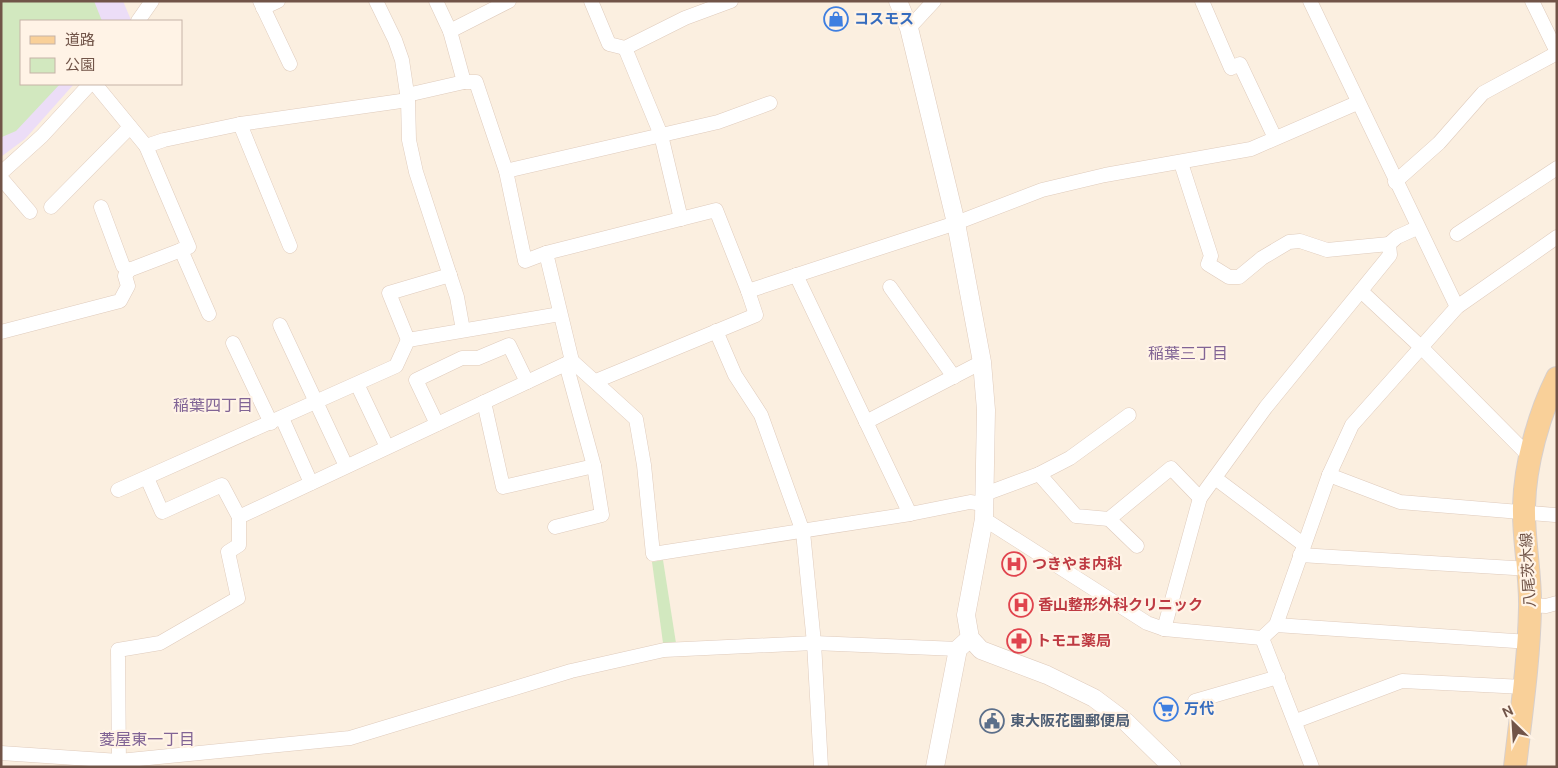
<svg xmlns="http://www.w3.org/2000/svg" width="1558" height="768" viewBox="0 0 1558 768" font-family="Ubuntu,'Noto Sans JP',sans-serif">
<style>
.education{fill:#ecddf7}
.green{fill:#d2e8bf}
.lines{fill:none;stroke-linecap:round;stroke-linejoin:round}
.minor-casing{stroke:#dfcbbc;stroke-width:15}
.tertiary-casing{stroke:#dfcbbc;stroke-width:19}
.primary-casing{stroke:#d7cfcc;stroke-width:24}
.minor{stroke:#fff;stroke-width:14}
.tertiary{stroke:#fff;stroke-width:18}
.primary{stroke:#f9d099;stroke-width:22}
.labels{text-anchor:middle;stroke-width:4.5;stroke-linejoin:round;paint-order:stroke}
.shop-label{font-size:15px;font-weight:bold;fill:#366cbe;stroke:#fff3e6;text-anchor:start}
.health-label{font-size:15px;font-weight:bold;fill:#be3a42;stroke:#fff3e6;text-anchor:start}
.street-label{font-size:15px;fill:#715448;stroke:#fff3e6}
.service-label{font-size:15px;font-weight:bold;fill:#4e5e75;stroke:#fff3e6;text-anchor:start}
.neighbourhood-label{font-size:16px;fill:#816495;stroke:#fff3e6}
</style>
<rect width="100%" height="100%" fill="#fbefe0"/>
<!-- education -->
<polygon class="education" points="1,1 123,1 131,20 21,21 21,84 74,84 25,139 2,156"/>
<!-- green -->
<g class="green">
<polygon points="1,1 94,1 102,21 21,21 21,84 60,84 16,131 2,137"/>
<polygon points="663,560 676,643 663,643 652,562"/>
</g>
<g class="lines">
<!-- minor casing -->
<g class="minor-casing">
<g id="minor">
<polyline points="260,1 290,64"/>
<polyline points="376,1 395,40 402,60 408,100 409,140 416,172 457,297 463,330"/>
<polyline points="436,1 450,31 464,82"/>
<polyline points="591,1 609,44 625,48 685,18 731,1"/>
<polyline points="1202,1 1231,68 1240,64 1275,138"/>
<polyline points="1310,1 1457,307"/>
<polyline points="1532,1 1557,52"/>
<polyline points="263,8 278,1"/>
<polyline points="138,21 152,1"/>
<polyline points="909,28 934,1"/>
<polyline points="450,31 509,1"/>
<polyline points="625,48 661,135 681,219"/>
<polyline points="95,84 146,146 164,140 240,124 408,100"/>
<polyline points="407,95 464,82 476,82 506,171 525,261 546,253 716,210 748,291 956,223 1042,190 1105,175 1251,149 1357,103"/>
<polyline points="240,124 290,246"/>
<polyline points="1181,163 1211,256 1208,264 1229,277 1239,277 1262,258 1289,242 1300,241 1327,250 1389,244"/>
<polyline points="506,171 718,122 770,103"/>
<polyline points="1,173 42,136 90,84"/>
<polyline points="1,178 30,212"/>
<polyline points="1395,182 1439,143 1483,93 1557,53"/>
<polyline points="51,207 130,127"/>
<polyline points="101,207 123,266 129,270 189,247 146,146"/>
<polyline points="1457,234 1557,168"/>
<polyline points="181,250 209,314"/>
<polyline points="546,253 572,361 636,419 644,465 653,554 910,514 796,275"/>
<polyline points="890,287 954,377"/>
<polyline points="1361,291 1422,348 1531,458"/>
<polyline points="280,325 346,466"/>
<polyline points="716,331 735,375 761,415 803,532 814,643 821,767"/>
<polyline points="1,332 120,301 128,286 125,276 129,270"/>
<polyline points="408,340 389,293 450,275"/>
<polyline points="233,343 271,423"/>
<polyline points="596,381 756,315 748,291"/>
<polyline points="357,384 387,447"/>
<polyline points="484,402 503,487 594,466"/>
<polyline points="282,418 311,483"/>
<polyline points="866,422 982,362"/>
<polyline points="437,424 416,380 462,358 478,358 509,345 527,382"/>
<polyline points="1039,474 1070,458 1129,415"/>
<polyline points="1329,475 1400,502 1555,515"/>
<polyline points="147,478 162,512 222,485 239,517"/>
<polyline points="1215,478 1303,544"/>
<polyline points="118,490 396,366 408,340 560,314"/>
<polyline points="985,494 1039,474 1076,516 1109,519 1171,468 1200,498"/>
<polyline points="910,514 970,502 984,504"/>
<polyline points="984,519 1147,623 1164,629 1262,638 1276,625 1329,475 1352,425 1457,307 1557,237"/>
<polyline points="1109,519 1137,546"/>
<polyline points="555,527 602,515 594,466 566,364"/>
<polyline points="1300,555 1529,569"/>
<polyline points="1530,605 1546,606 1557,603"/>
<polyline points="1276,625 1529,642"/>
<polyline points="1164,629 1200,498 1266,407 1390,255 1389,244 1397,237 1417,228"/>
<polyline points="1262,638 1312,767"/>
<polyline points="1195,701 1278,677"/>
<polyline points="1296,721 1402,681 1524,687"/>
<polyline points="1,753 119,761 350,738 571,671 664,650 814,643 958,649"/>
<polyline points="119,767 118,650 160,643 238,598 228,552 239,545 239,517 572,361"/>
</g>
</g>
<!-- tertiary casing -->
<g class="tertiary-casing">
<g id="tertiary">
<polyline points="898,1 909,28 956,223 982,362 986,410 984,519 966,615 970,638 981,650 1047,675 1094,698 1126,722 1172,767"/>
<polyline points="935,767 958,649 970,638"/>
</g>
</g>
<!-- primary casing -->
<g class="primary-casing">
<path id="primary" d="M 1515,767 C 1521,714 1529,661 1530,608 C 1531,574 1523,540 1524,506 C 1525,464 1539,414 1557,378"/>
</g>
<!-- minor -->
<use href="#minor" class="minor"/>
<!-- tertiary -->
<use href="#tertiary" class="tertiary"/>
<!-- primary -->
<use href="#primary" class="primary"/>
</g>
<!-- icons -->
<defs>
<g id="shop-ring" transform="scale(1.25)"><circle r="9.5" fill="#fff3e6" stroke="#3f7fe0" stroke-width="1.5"/><path d="M-5-2.5h2.3a2.7 3.5 0 0 1 5.4 0H5L5.5 6h-11ZM-1.5-2.5h3a1.5 2.3 0 0 0-3 0Z" fill="#3f7fe0"/></g>
<g id="hospital-ring" transform="scale(1.25)"><circle r="9.5" fill="#fff3e6" stroke="#e0444e" stroke-width="1.5"/><path d="M-5-5h3v3.5h4V-5h3V5h-3V1.5h-4V5h-3Z" fill="#e0444e"/></g>
<g id="pharmacy-ring" transform="scale(1.25)"><circle r="9.5" fill="#fff3e6" stroke="#e0444e" stroke-width="1.5"/><path d="M-2-6h4v4h4v4h-4v4h-4v-4h-4v-4h4Z" fill="#e0444e"/></g>
<g id="supermarket-ring" transform="scale(1.25)"><circle r="9.5" fill="#fff3e6" stroke="#3f7fe0" stroke-width="1.5"/><path d="M-6-5.5h2.5l.6 2H6L4.5 2H-2.5L-4.4-4H-6ZM-1.5 3.2a1.3 1.3 0 1 0 .1 0ZM3 3.2a1.3 1.3 0 1 0 .1 0Z" fill="#3f7fe0"/></g>
<g id="civic-ring" transform="scale(1.25)"><circle r="9.5" fill="#fff3e6" stroke="#5c6f8a" stroke-width="1.5"/><path d="M-.6-6.5H3V-4.5H.6V-3L4-1V1h2V6H-6V1h2V-1L-.6-3ZM-1.2 2.5V6h2.4V2.5Z" fill="#5c6f8a"/></g>
</defs>
<g fill-rule="evenodd">
<use href="#shop-ring" x="836" y="19"/>
<use href="#hospital-ring" x="1014" y="564"/>
<use href="#hospital-ring" x="1021" y="605"/>
<use href="#pharmacy-ring" x="1019" y="641"/>
<use href="#supermarket-ring" x="1166" y="709"/>
<use href="#civic-ring" x="992" y="721"/>
</g>
<g class="labels">
<!-- shop labels -->
<g class="shop-label">
<text x="854" y="24">コスモス</text>
<text x="1184" y="714">万代</text>
</g>
<!-- health labels -->
<g class="health-label">
<text x="1032" y="569">つきやま内科</text>
<text x="1038" y="610">香山整形外科クリニック</text>
<text x="1036" y="646">トモエ薬局</text>
</g>
<!-- street labels -->
<g class="street-label">
<text transform="translate(1528 570) rotate(-93)" y="5">八尾茨木線</text>
</g>
<!-- service labels -->
<g class="service-label">
<text x="1010" y="726">東大阪花園郵便局</text>
</g>
<!-- neighbourhood labels -->
<g class="neighbourhood-label">
<text x="1188" y="359">稲葉三丁目</text>
<text x="213" y="411">稲葉四丁目</text>
<text x="147" y="745">菱屋東一丁目</text>
</g>
</g>
<!-- border -->
<rect width="1558" height="768" fill="none" stroke="#715448" stroke-width="5"/>
<!-- legend -->
<rect x="20" y="20" width="162" height="65" fill="#fff3e6" stroke="#c6b3a7"/>
<rect x="30" y="36" width="25" height="8" fill="#f9d099" stroke="#c6b3a7"/>
<text x="65" y="45" font-size="15" fill="#715448">道路</text>
<rect x="30" y="58" width="25" height="15" fill="#d2e8bf" stroke="#c6b3a7"/>
<text x="65" y="70" font-size="15" fill="#715448">公園</text>
<!-- north arrow -->
<g transform="translate(1513 723) rotate(335)" stroke="#fff3e6" stroke-width="4" paint-order="stroke">
<path d="M0-4L9 19L0 12L-9 19Z" fill="#715448"/>
<text y="-8" font-size="14" font-weight="bold" text-anchor="middle" fill="#715448">N</text>
</g>
</svg>
